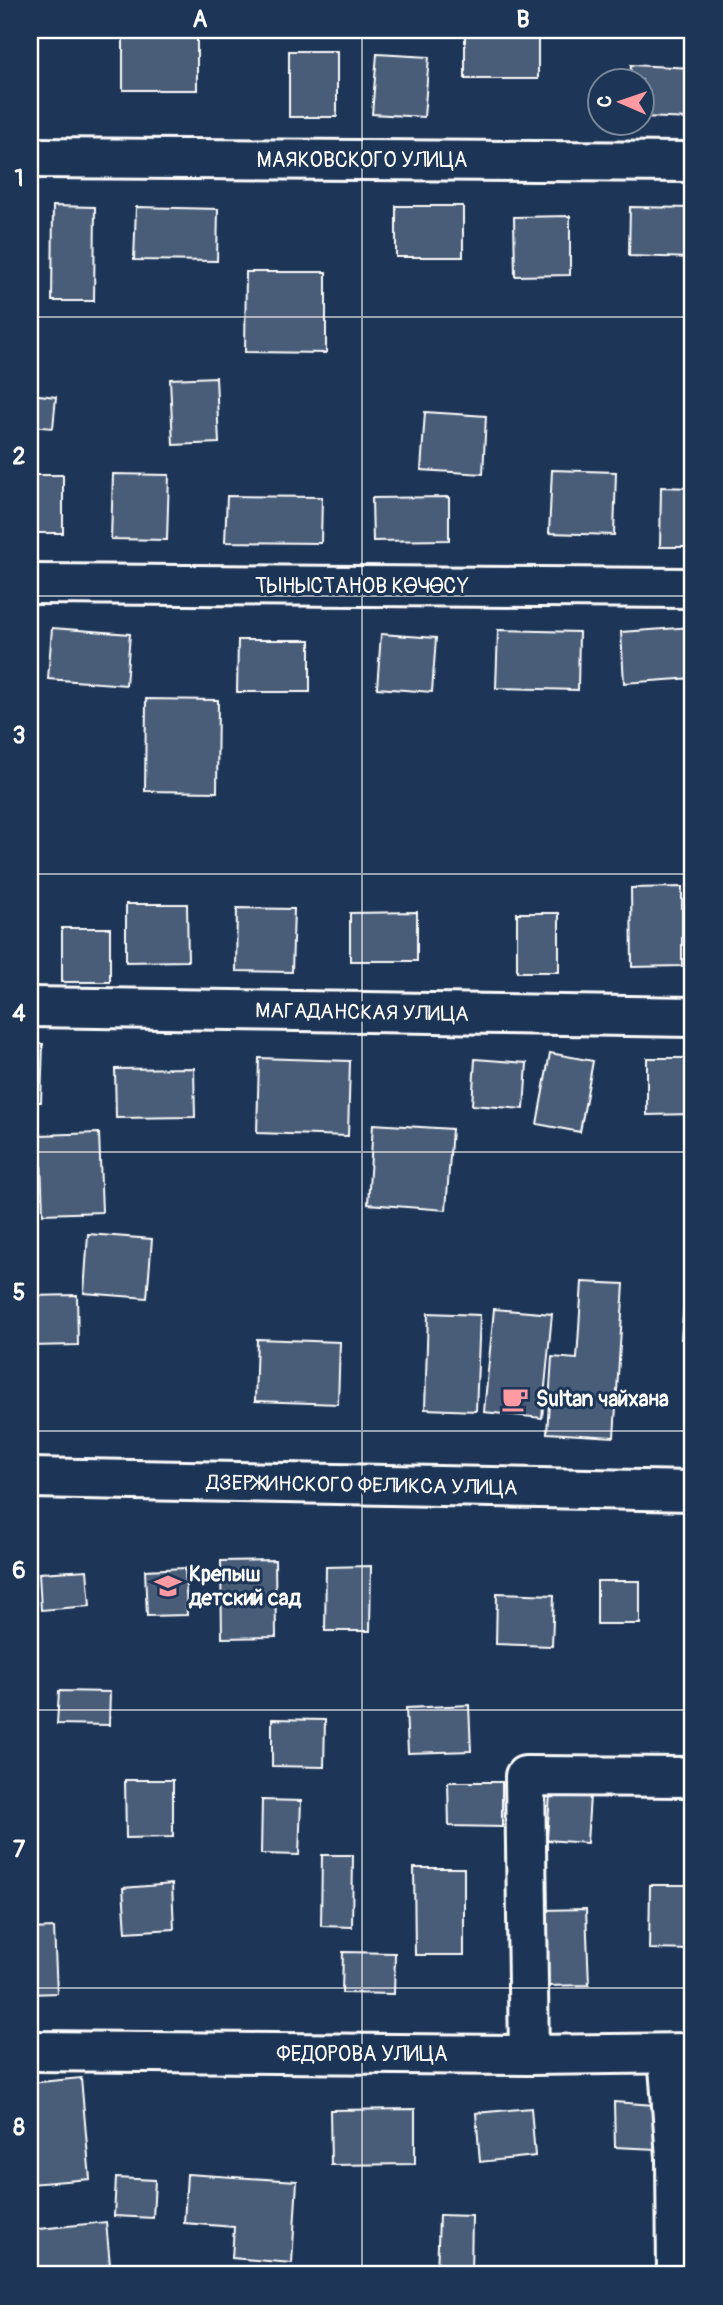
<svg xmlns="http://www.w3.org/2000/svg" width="723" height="2305" viewBox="0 0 723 2305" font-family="Pangolin,sans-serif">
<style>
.building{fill:#4a5d79;stroke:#fff;stroke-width:2}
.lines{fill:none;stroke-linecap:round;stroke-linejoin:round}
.minor-casing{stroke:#fff;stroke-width:44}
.minor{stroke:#1d3557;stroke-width:38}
.grid{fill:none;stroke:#fff;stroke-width:2;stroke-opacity:0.55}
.labels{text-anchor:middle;stroke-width:6;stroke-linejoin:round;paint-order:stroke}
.street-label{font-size:21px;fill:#fff;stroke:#1d3557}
.poi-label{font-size:21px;font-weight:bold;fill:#fff;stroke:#1d3557;text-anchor:start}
.neatline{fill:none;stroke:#fff;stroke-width:2.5}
.grid-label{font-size:23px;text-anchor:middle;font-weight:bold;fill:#fff}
</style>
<rect width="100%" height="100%" fill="#1d3557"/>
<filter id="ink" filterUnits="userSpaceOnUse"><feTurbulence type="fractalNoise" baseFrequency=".0143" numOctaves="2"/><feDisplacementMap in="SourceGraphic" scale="14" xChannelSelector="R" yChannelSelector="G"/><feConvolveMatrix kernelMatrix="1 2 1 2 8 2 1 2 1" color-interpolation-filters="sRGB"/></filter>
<g filter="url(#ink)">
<!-- building -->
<g class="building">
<rect x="123" y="30" width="74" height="60"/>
<rect x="465" y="30" width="73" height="49"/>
<rect x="289" y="51" width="48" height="66"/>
<polygon points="377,54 429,57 424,117 372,114"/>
<polygon points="631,65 693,68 693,119 642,117 642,80 630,80"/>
<rect x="30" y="203" width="5" height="50"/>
<polygon points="53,206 95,207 94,301 52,301"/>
<rect x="396" y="206" width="67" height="51"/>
<polygon points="136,207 218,209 217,261 134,260"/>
<polygon points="630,207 693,208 693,258 629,256"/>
<polygon points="570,216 570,275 515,276 514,217"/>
<polygon points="246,272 326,272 326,353 245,352"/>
<polygon points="216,377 219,443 173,445 170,379"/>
<polygon points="30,394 56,397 53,428 30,426"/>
<polygon points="425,412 486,416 483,474 421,470"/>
<polygon points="552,470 616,472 614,535 549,533"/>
<polygon points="113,474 169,475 167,540 111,539"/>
<rect x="30" y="475" width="33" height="58"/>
<polygon points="661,487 693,488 693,547 660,547"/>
<polygon points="227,496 322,497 321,543 225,542"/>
<polygon points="449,497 449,540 373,541 372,498"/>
<polygon points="693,627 693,678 624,683 621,632"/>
<polygon points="52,628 130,634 126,685 48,679"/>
<polygon points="498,630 579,632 578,690 496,688"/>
<polygon points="381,634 436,638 432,692 377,688"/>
<polygon points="238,640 310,640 310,692 237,692"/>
<polygon points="146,699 218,700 217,792 145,791"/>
<polygon points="682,887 682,966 632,967 631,888"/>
<polygon points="126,904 187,904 188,961 126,962"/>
<polygon points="237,908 294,909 292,972 236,971"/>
<polygon points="417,912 417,961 350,961 350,913"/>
<rect x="517" y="913" width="42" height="59"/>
<rect x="62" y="928" width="48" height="54"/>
<polygon points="30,1044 43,1044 41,1102 30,1102"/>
<polygon points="550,1053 593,1061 580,1132 537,1124"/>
<polygon points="259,1058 350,1061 348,1136 257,1133"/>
<polygon points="647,1058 693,1058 693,1114 647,1115"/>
<polygon points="475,1059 527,1063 524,1109 472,1105"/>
<polygon points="194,1068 195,1117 116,1118 115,1069"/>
<polygon points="373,1124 452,1129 446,1210 368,1204"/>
<polygon points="99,1133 102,1212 43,1214 40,1135"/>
<polygon points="88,1234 152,1239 147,1298 84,1293"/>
<polygon points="690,1235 693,1235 693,1340 681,1339"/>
<polygon points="582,1282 624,1284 614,1437 547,1433 552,1357 577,1359"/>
<polygon points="77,1295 78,1345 30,1346 30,1296"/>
<polygon points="494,1309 552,1314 542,1418 484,1412"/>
<polygon points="428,1313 480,1315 476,1411 425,1409"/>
<polygon points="257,1339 340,1342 338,1404 255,1401"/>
<polygon points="275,1560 276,1637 222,1638 221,1561"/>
<polygon points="371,1566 370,1631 325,1631 326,1567"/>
<polygon points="185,1568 187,1615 147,1616 145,1570"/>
<polygon points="87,1570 90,1606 41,1610 39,1573"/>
<rect x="597" y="1581" width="43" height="43"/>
<polygon points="497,1593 554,1595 552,1646 496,1644"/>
<polygon points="59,1691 110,1692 109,1725 57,1724"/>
<polygon points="469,1705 471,1751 408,1753 406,1708"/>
<polygon points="272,1719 325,1720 324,1767 272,1766"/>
<polygon points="125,1780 173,1780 173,1837 126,1838"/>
<polygon points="448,1782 502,1782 502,1827 449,1826"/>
<polygon points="550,1793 590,1796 587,1843 547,1840"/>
<polygon points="262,1800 301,1801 299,1855 261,1854"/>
<rect x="686" y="1813" width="7" height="37"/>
<polygon points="322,1855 353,1855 352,1927 321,1926"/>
<polygon points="414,1868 464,1868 464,1955 415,1955"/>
<polygon points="172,1884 174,1929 126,1932 123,1888"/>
<polygon points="650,1885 693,1885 693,1950 649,1949"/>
<polygon points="586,1909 589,1985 546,1986 543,1910"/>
<polygon points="54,1928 57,1993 30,1994 30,1929"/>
<polygon points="343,1952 395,1953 394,1994 342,1993"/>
<polygon points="81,2078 90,2179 30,2184 30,2083"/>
<polygon points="614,2102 654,2105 656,2149 615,2147"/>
<polygon points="531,2108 535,2156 480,2162 476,2113"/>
<polygon points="415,2109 415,2164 331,2165 330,2110"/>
<polygon points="187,2174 297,2181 292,2263 232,2258 234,2227 184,2223"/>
<polygon points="116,2178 155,2180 153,2218 114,2216"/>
<polygon points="439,2215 472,2216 471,2275 437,2275"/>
<polygon points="106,2222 111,2275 30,2275 30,2230"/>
</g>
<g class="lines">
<!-- minor casing -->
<g class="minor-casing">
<g id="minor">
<polyline points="30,158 693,162"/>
<polyline points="30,584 693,588"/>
<polyline points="30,1007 693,1017"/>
<polyline points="30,1478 693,1491"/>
<polyline points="30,2051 529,2055 693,2053"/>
<polyline points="668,2054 676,2157 677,2275"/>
<polyline points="529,2055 525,1776 693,1777"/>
</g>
</g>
<!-- minor -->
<use href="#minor" class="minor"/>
</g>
</g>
<!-- grid -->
<path class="grid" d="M 362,30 L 362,2275M 30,317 L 693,317M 30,596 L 693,596M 30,874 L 693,874M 30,1152 L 693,1152M 30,1431 L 693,1431M 30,1710 L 693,1710M 30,1988 L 693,1988"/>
<!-- icons -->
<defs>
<g id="cafe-bare" transform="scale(2.1)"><path d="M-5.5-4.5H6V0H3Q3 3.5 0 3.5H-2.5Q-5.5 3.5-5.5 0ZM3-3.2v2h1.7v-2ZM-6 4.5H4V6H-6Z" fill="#ff9aa2" stroke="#1d3557" stroke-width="2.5" paint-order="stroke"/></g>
<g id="school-bare" transform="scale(2.1)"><path d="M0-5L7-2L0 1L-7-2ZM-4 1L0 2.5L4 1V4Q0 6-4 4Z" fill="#ff9aa2" stroke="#1d3557" stroke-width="2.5" paint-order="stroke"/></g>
</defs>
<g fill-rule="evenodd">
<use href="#cafe-bare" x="515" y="1399"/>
<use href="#school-bare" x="168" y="1586"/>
</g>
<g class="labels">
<!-- street labels -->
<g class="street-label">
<text x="362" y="167">МАЯКОВСКОГО УЛИЦА</text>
<text x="362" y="593">ТЫНЫСТАНОВ КӨЧӨСҮ</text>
<text transform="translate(362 1012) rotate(1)" y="7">МАГАДАНСКАЯ УЛИЦА</text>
<text transform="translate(362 1485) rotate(1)" y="7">ДЗЕРЖИНСКОГО ФЕЛИКСА УЛИЦА</text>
<text x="362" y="2061">ФЕДОРОВА УЛИЦА</text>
</g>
<!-- poi labels -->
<g class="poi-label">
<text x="536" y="1406">Sultan чайхана</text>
<text x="189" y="1581">Крепыш<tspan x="189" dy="24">детский сад</tspan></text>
</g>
</g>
<!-- margin -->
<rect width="723" height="2305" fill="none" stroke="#1d3557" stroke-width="77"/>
<!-- north arrow -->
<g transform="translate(621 102) rotate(272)"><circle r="33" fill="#1d3557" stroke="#77869a" stroke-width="2"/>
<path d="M0-5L12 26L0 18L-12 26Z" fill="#ff9aa2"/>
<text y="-10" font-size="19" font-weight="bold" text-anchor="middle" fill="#ffffff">С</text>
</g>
<rect x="38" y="38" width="646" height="2228" class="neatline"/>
<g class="grid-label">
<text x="200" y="27">A</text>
<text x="523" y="27">B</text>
<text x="19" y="186">1</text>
<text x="19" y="464">2</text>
<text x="19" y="743">3</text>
<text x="19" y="1021">4</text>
<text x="19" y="1300">5</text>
<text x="19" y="1578">6</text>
<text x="19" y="1857">7</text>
<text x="19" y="2135">8</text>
</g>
</svg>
